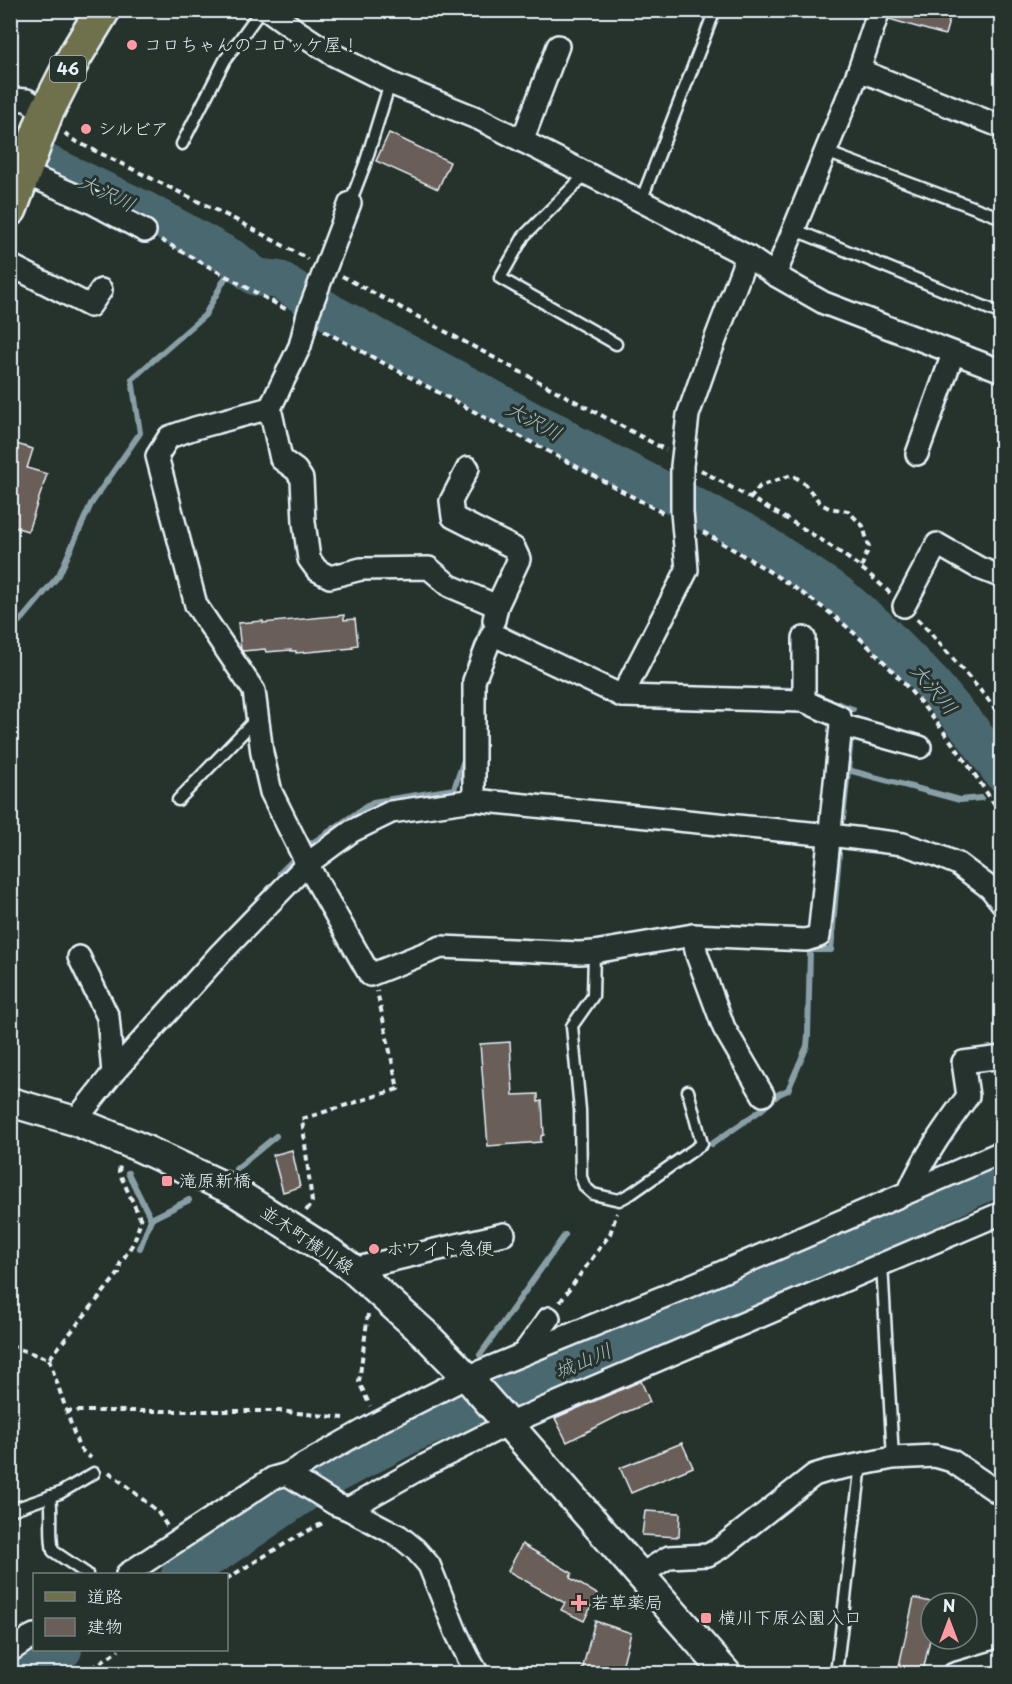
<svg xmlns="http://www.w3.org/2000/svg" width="1012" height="1684" viewBox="0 0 1012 1684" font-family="'Playpen Sans','Klee One',sans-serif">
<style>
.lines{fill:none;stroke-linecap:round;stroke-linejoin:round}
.stream{stroke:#899fa6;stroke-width:6}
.river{stroke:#49686f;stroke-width:38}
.building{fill:#6a5e59;stroke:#e8f1f8;stroke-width:1.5}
.lane-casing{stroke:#e8f1f8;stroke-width:15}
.street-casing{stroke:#e8f1f8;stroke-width:26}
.secondary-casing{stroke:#e8f1f8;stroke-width:33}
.primary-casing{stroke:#e8f1f8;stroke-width:38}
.path{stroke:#e8f1f8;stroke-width:4;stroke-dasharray:6 4.5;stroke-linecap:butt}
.lane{stroke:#26332d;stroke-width:10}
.street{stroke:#26332d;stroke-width:21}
.secondary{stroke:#26332d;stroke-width:28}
.primary{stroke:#6e714b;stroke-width:33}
.poi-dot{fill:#ff9aa2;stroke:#26332d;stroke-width:2}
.labels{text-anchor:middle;stroke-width:6;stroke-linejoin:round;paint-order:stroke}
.shield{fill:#26332d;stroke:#aeb8bb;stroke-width:1.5}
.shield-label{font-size:16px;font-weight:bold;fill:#e8f1f8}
.poi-label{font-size:18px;fill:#e8f1f8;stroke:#26332d;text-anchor:start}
.street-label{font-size:18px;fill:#e8f1f8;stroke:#26332d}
.water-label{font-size:20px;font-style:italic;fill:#a8bac1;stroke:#26332d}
</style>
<rect width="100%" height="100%" fill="#26332d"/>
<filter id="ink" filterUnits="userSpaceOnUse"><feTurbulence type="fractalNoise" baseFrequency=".0167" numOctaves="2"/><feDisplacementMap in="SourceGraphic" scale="12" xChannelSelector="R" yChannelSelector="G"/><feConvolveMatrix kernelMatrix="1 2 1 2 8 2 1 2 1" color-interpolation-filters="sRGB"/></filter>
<g filter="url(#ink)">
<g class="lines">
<!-- stream -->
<g class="stream">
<polyline points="10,628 23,618 59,575 91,504 140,433 132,379 205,315 235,260"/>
<polyline points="504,628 523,637"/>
<polyline points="473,656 484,623"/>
<polyline points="762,689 795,690"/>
<polyline points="819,697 853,709"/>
<polyline points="848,770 851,736"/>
<polyline points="999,794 1002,793"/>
<polyline points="843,818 848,770 960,800 981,798"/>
<polyline points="305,848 373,802 454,789 466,754"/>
<polyline points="280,873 296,857"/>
<polyline points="712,1144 761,1110 779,1094 788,1090 807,1046 808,1035 810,950 831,950 839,854"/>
<polyline points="236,1169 276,1136"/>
<polyline points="128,1173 151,1219 189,1200"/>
<polyline points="140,1248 151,1219"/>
<polyline points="480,1355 565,1235"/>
</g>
<!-- river -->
<g class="river">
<polyline points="10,146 146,211 235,260 256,277 280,280 331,313 480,392 528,419 558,433 570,442 750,535 837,593 876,626 930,681 971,730 1002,773"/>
<polyline points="180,1574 217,1553 322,1481 413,1433 584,1363 754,1290 1002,1175"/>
<polyline points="28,1674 63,1650"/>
</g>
</g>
<!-- building -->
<g class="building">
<polygon points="891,10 952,10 945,35 889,19"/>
<polygon points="389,133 450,162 438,189 376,161"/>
<polygon points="10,442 33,449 27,468 47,474 28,531 10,526"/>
<polygon points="344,615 344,620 355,619 358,645 352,646 353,648 296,653 296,651 291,651 291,650 266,652 265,649 243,651 241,650 238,623 263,621 263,623"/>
<polygon points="510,1042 513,1095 538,1094 538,1102 542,1101 544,1135 541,1136 541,1142 488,1146 480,1044"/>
<polygon points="292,1150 300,1187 283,1192 273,1155"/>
<polygon points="641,1381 650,1402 622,1414 567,1442 555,1418"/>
<polygon points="682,1443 693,1467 631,1493 620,1468"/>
<polygon points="645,1511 680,1513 679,1537 642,1535"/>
<polygon points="522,1544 572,1573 570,1578 597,1594 584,1621 561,1610 565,1603 508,1571"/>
<polygon points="914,1598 931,1602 931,1635 923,1671 899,1666"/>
<polygon points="595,1621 631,1633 620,1674 581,1674"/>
</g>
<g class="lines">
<!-- lane casing -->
<g class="lane-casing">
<g id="lane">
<polyline points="182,144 225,60 261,10"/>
<polyline points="826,152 1002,218"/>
<polyline points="586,174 524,236 500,278 616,344"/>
<polyline points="641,201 715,10"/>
<polyline points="350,203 365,164 390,83"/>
<polyline points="793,229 1002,314"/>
<polyline points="178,800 257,718"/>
<polyline points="594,952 593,996 572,1026 580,1110 581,1177 585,1187 593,1194 619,1200 632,1193 702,1144 688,1091"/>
<polyline points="882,1264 893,1458"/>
<path d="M 50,1496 C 53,1516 49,1532 53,1551 L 87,1574"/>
<polyline points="14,1509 60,1493 94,1473"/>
<polyline points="836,1674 861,1464"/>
</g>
</g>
<!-- street casing -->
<g class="street-casing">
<g id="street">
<polyline points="268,10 297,31 332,54 390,83 479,119 641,201 747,256 775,275 824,303 1002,371"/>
<polyline points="859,70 1002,127"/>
<polyline points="10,99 27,100 46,113"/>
<polyline points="522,141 558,46"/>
<polyline points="24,173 89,201 145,231"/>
<polyline points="10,265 90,306 101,290"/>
<polyline points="775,275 859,70 879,10"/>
<polyline points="270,408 300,346 308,314 350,203"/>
<polyline points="917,454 953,354"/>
<polyline points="468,468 451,501 453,517 514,548 519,559 497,606 494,620"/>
<polyline points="904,606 937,544 979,568 1002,577"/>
<polyline points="804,638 804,701"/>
<polyline points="622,696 687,570 682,512 682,466 688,415 706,364 747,256"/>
<polyline points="841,725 920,747"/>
<polyline points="474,800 474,681 492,634 622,696 804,701 840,717 841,725 819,936 806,940 693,935 594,952 579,953 441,947 370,975 307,864 271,792 262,753 254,691 196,605 157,456 169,437 195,428 270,408 281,459 296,470 302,479 304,522 309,559 317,570 330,577 361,569 429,568 450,586 497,606"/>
<polyline points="693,935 697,955 724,1028 763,1095"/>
<polyline points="79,957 108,1017 113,1073"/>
<polyline points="75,1121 113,1073 220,954 307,864 352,831 391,812 474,800 830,835 903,844 936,855 958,864 990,888 1002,903"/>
<path d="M 909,1191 C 925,1155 945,1127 968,1096 L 963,1062 L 1002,1057"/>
<polyline points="353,1269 504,1234"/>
<polyline points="523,1354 549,1318"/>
<polyline points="287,1474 377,1423 467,1377 697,1283 1002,1152"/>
<polyline points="348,1509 424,1466 508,1424 1002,1213"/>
<polyline points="127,1574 273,1478 287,1474 335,1504 348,1509 399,1536 415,1549 429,1565 456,1632 468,1657 478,1674"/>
<polyline points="640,1575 669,1557 708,1555 722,1547 814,1475 827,1471 893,1458 935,1456 952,1461 1002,1495"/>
<polyline points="10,1651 34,1635"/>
<polyline points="954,1674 1002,1660"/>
</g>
</g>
<!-- secondary casing -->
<g class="secondary-casing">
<polyline id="secondary" points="10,1102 75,1121 139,1147 232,1190 331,1253 353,1269 424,1333 467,1377 727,1674"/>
</g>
<!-- primary casing -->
<g class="primary-casing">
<polyline id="primary" points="10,209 46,113 75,56 103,10"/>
</g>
<!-- path -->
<g class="path">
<polyline points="65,133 71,139 234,219 308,259"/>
<polyline points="161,240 289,311"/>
<polyline points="342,276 666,450"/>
<polyline points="324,331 663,513"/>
<path d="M 701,470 C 764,507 837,542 890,593"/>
<polyline points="750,499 760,486 792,475 803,482 821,504 829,508 848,511 863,526 869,547 861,568"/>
<path d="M 703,532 C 745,556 787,581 826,610 C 893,660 959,746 1002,817"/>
<polyline points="917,619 928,630 987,698 1002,719"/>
<polyline points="306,1211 312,1202 302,1119 398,1089 377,991"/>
<polyline points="560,1302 610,1234 617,1213"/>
<polyline points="368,1314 359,1382 370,1406"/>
<polyline points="10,1346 49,1359 119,1273 120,1264 134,1242 141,1220 119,1172 120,1165"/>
<polyline points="49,1359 79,1448 91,1458"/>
<polyline points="66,1411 279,1411 344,1418"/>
<polyline points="109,1472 157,1511 167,1526"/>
<polyline points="226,1579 298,1536 325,1522"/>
<polyline points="83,1674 119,1650"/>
</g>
<!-- lane -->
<use href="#lane" class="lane"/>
<!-- street -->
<use href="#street" class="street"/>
<!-- secondary -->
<use href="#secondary" class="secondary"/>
<!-- primary -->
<use href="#primary" class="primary"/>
</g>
</g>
<!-- markers -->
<g class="poi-dot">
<circle cx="132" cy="45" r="6"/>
<circle cx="86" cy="129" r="6"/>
<rect x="161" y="1175" width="12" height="12" rx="3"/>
<circle cx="374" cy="1249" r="6"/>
<path d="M576 1594h6v6h6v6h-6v6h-6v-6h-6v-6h6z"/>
<rect x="700" y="1612" width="12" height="12" rx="3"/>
</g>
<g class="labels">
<!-- shield labels -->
<rect class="shield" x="50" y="56" width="36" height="26" rx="4.5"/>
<g class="shield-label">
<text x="68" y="75">46</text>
</g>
<!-- poi labels -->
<g class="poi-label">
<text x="144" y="51">コロちゃんのコロッケ屋！</text>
<text x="98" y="135">シルビア</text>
<text x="179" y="1187">滝原新橋</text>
<text x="386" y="1255">ホワイト急便</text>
<text x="591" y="1609">若草薬局</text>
<text x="718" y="1624">横川下原公園入口</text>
</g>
<!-- street labels -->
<g class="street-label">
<text transform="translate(307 1240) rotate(34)" y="6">並木町横川線</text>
</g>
<!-- water labels -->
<g class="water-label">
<text transform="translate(107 193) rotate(26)" y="7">大沢川</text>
<text transform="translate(534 421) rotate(28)" y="7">大沢川</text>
<text transform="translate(934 689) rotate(50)" y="7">大沢川</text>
<text transform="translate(583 1361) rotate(-23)" y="7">城山川</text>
</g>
</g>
<!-- margin -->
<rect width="1012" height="1684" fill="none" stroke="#26332d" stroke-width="36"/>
<rect x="18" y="18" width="976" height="1648" fill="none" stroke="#e8f1f8" stroke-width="2" filter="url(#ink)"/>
<!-- legend -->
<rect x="33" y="1573" width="195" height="78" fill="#26332d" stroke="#747f7e" stroke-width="1.5"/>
<rect x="45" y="1592" width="30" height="9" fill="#6e714b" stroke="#747f7e" stroke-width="1.5"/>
<text x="87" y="1603" font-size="18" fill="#e8f1f8">道路</text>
<rect x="45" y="1618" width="30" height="18" fill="#6a5e59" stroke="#747f7e" stroke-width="1.5"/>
<text x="87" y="1633" font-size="18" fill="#e8f1f8">建物</text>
<!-- north arrow -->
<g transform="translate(949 1621)"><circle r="28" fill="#26332d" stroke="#747f7e" stroke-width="1.5"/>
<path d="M0-4.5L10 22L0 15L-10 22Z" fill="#ff9aa2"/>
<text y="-9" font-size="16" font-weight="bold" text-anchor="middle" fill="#e8f1f8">N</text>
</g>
</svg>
